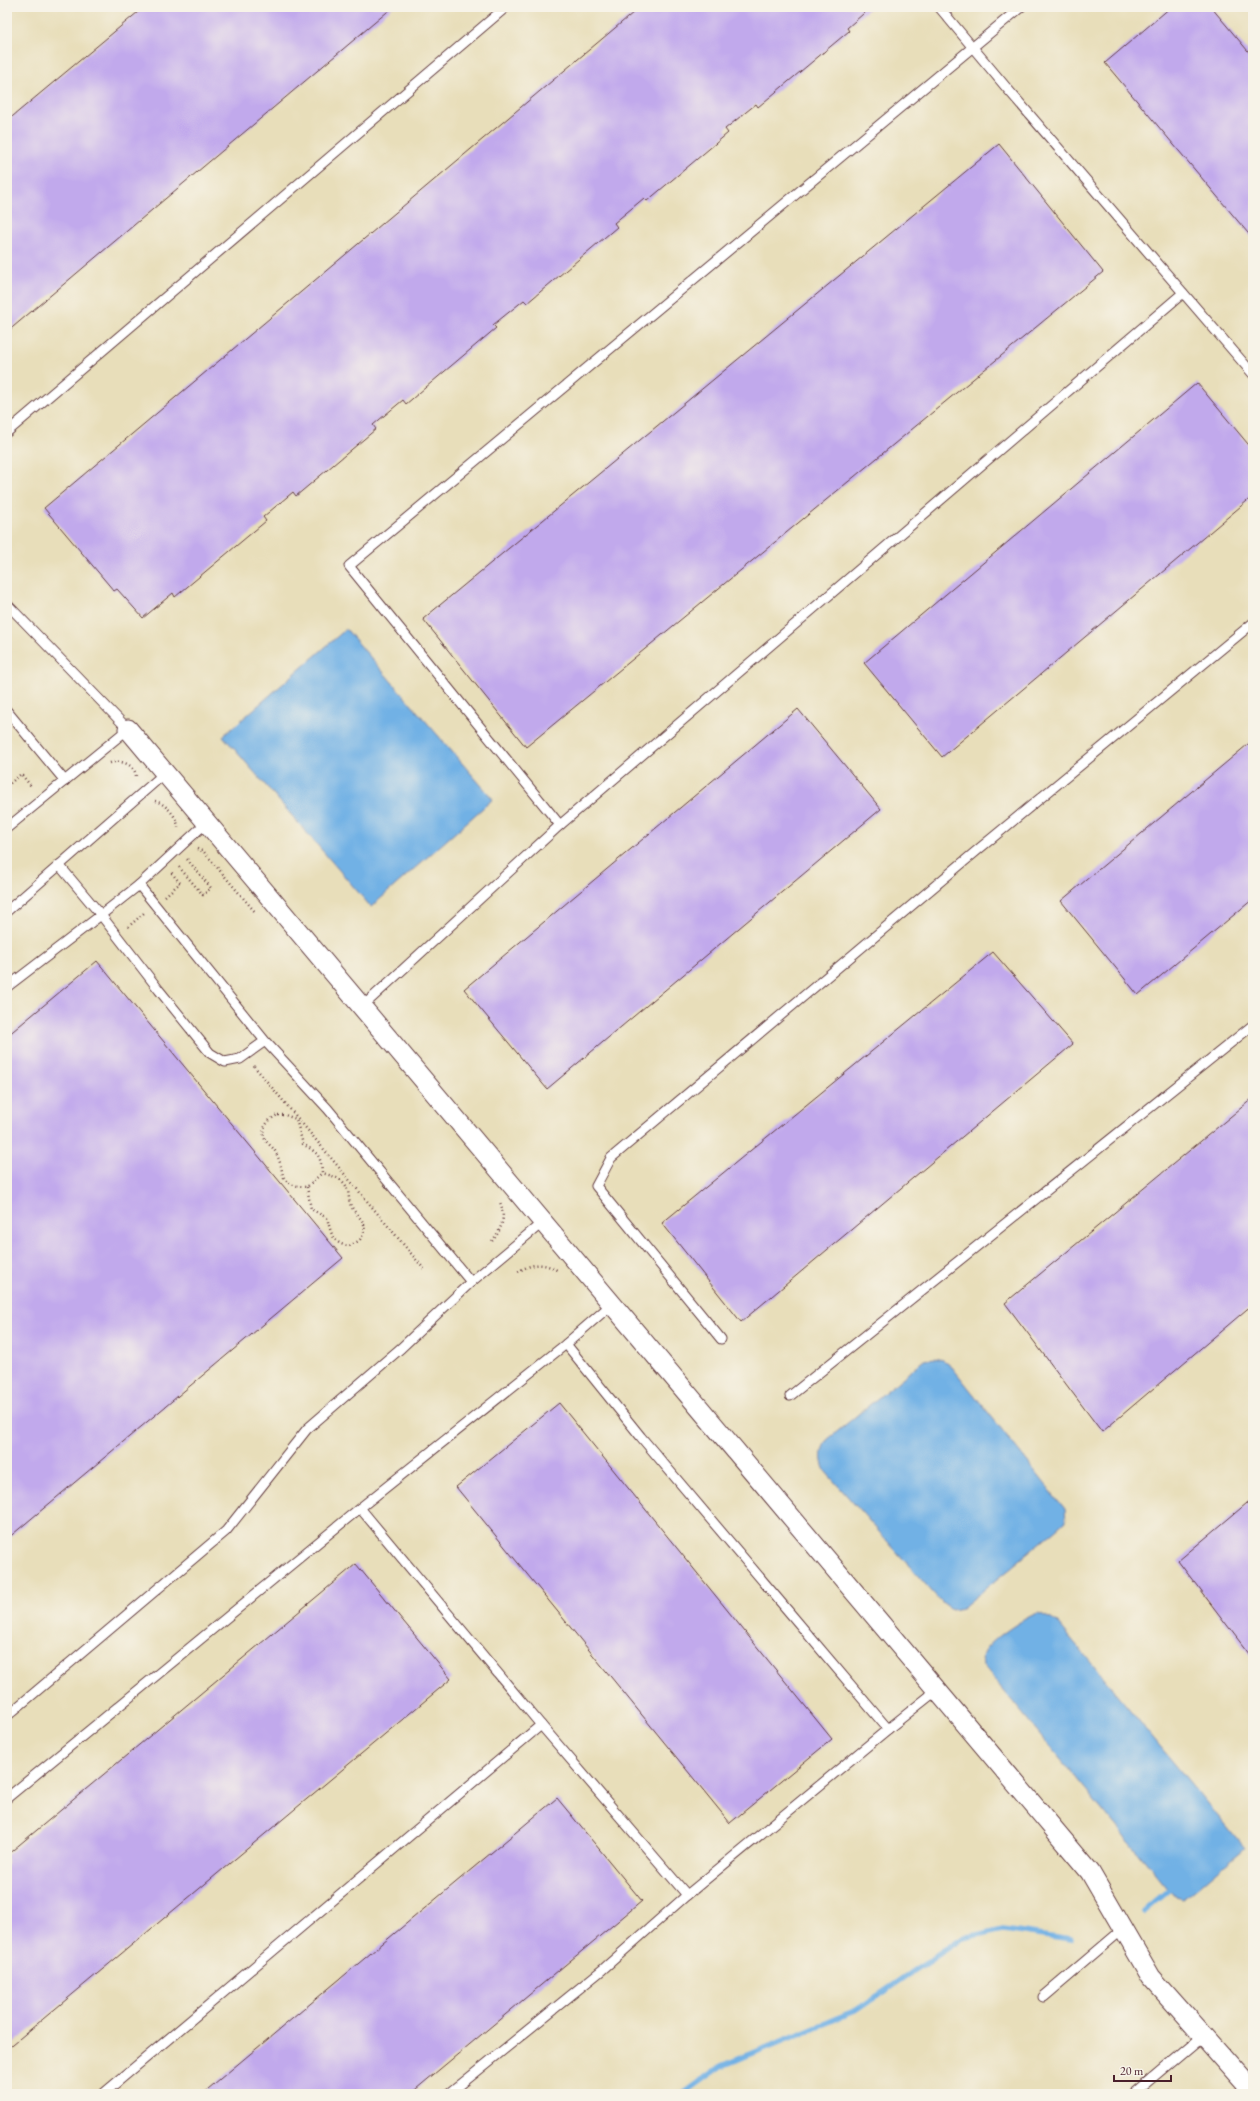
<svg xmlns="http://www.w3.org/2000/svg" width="1260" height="2101" viewBox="0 0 1260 2101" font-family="'EB Garamond',serif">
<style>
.water{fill:#71b1e5;stroke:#5e6888}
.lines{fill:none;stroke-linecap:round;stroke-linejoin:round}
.stream{stroke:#71b1e5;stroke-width:5.5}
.building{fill:#c1a9ec}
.lane-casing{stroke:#623c40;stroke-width:11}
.street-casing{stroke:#623c40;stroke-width:21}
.path{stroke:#623c40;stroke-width:2.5;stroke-dasharray:1 3;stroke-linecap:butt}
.lane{stroke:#fff;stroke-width:9}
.street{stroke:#fff;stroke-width:19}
</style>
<rect width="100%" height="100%" fill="#f7f3e8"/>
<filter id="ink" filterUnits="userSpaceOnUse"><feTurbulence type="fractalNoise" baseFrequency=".025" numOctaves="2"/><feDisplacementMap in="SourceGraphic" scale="8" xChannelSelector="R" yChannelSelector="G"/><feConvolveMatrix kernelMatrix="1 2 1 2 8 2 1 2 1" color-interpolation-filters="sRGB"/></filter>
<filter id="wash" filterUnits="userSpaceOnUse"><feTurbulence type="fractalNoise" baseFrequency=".012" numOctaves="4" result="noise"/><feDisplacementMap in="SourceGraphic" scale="16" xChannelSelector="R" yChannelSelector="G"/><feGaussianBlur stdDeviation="0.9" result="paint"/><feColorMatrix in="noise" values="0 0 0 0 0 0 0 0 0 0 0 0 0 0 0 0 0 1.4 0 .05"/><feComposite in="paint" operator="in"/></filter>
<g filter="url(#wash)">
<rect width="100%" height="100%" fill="#e8deba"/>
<!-- water -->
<g class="water">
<polygon points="346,629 493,799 371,907 223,736"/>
<path d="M 934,1358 L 943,1360 L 952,1367 L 1065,1509 L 1066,1521 L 1056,1530 L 962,1608 L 952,1610 L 943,1604 L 825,1471 C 820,1459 820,1451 827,1440 L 924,1360 Z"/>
<path d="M 1038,1613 L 1048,1617 L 1059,1624 L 1244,1848 L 1190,1894 L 1182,1899 L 1175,1897 L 983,1666 C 983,1662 981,1658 983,1654 C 988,1641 1025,1617 1038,1613 Z"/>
</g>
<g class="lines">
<!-- stream -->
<g class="stream">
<polyline points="1144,1912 1174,1886"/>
<polyline points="683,2094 722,2066 855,2011 963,1938 1003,1929 1071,1939"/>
</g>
</g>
<g id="blocks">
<!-- building -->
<g class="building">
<polygon points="144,7 393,7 7,332 7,121"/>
<polygon points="640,7 871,7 847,28 849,31 758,107 756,104 725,129 728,133 647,201 644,198 614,223 617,227 527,303 524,300 493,325 496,328 406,404 403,400 373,425 376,429 296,496 293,492 263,517 266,521 175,597 173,593 143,618 117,589 114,591 44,508"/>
<polygon points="1171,7 1211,7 1253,57 1253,239 1105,63"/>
<polygon points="999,144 1103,272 526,747 423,619"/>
<polygon points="1197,383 1253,450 1253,496 942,757 864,663"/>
<polygon points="798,709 881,809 547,1089 464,989"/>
<polygon points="1253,740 1253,899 1138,995 1061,901"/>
<polygon points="993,952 1073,1044 741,1322 662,1223"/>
<polygon points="97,961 343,1258 7,1539 7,1036"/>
<polygon points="1253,1098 1253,1304 1102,1432 1005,1303"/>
<polygon points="559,1403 832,1739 730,1823 456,1487"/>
<polygon points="1253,1498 1253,1659 1178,1561"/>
<polygon points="356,1564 451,1679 7,2049 7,1855"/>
<polygon points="557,1798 642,1901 410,2094 202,2094"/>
</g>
</g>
</g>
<g filter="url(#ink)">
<use href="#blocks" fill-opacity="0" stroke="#623c40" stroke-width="1"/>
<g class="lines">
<!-- lane casing -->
<g class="lane-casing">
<g id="lane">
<polyline points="939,7 1005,86 1253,374"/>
<polyline points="7,432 506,7"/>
<polyline points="7,604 128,729 7,828"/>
<polyline points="7,711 65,781"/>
<polyline points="560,825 349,566 1021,7"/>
<polyline points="139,885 207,822"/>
<polyline points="7,911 165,773"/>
<polyline points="7,987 101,915 59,865"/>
<polyline points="362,1007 560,825 1183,293"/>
<polyline points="265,1041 240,1059 225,1062 210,1053 159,990 101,915 139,885 265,1041 328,1109 471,1282"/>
<polyline points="612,1304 566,1344 641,1437 888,1729 937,1690"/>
<polyline points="721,1339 596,1186 611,1158 980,848 1253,623"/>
<polyline points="566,1344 360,1508 541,1725 687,1895 888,1729"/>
<polyline points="790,1396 1253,1025"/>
<polyline points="7,1716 226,1531 307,1429 401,1348 471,1282 543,1222"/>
<polyline points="7,1798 360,1508"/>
<polyline points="1043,1997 1123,1929"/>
<polyline points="103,2094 541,1725"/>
<polyline points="449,2094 602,1970 687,1895"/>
<polyline points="1133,2094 1203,2035"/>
</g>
</g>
<!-- street casing -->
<g class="street-casing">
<polyline id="street" points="128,729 1090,1872 1151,1977 1253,2092"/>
</g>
<!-- path -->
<g class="path">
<path d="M 110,763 C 121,759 137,765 136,779"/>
<polyline points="7,786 21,774 31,786"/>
<path d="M 155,801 C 165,803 179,818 178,829"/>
<polyline points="197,849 204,852 256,913"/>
<polyline points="179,867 203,895 211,888 187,859"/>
<polyline points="165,896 180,883 171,872"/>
<polyline points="128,927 144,913"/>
<polyline points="254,1066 424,1269"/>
<path d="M 278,1115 L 285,1115 L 296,1119 L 303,1144 C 317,1153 321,1154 322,1173 L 307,1187 C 275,1185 287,1173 276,1153 C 274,1148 269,1145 266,1141 C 259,1130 268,1119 278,1115 Z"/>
<path d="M 307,1187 L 311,1209 L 327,1218 C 331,1232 332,1244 349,1246 L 359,1241 C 372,1223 359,1220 351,1206 C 349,1202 349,1196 348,1191 C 345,1178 332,1176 322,1173"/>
<path d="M 492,1241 C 502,1229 506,1217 500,1202"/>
<path d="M 518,1272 C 531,1263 545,1262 558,1271"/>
</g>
<!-- lane -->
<use href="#lane" class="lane"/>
<!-- street -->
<use href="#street" class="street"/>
</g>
</g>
<!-- margin -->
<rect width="1260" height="2101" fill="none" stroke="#f7f3e8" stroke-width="24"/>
<!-- scale -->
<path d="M1114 2075v6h57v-6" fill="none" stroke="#4a1f2b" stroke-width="2"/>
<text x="1120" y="2075" font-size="12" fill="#4a1f2b" stroke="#f7f3e8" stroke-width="3" paint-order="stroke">20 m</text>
</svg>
